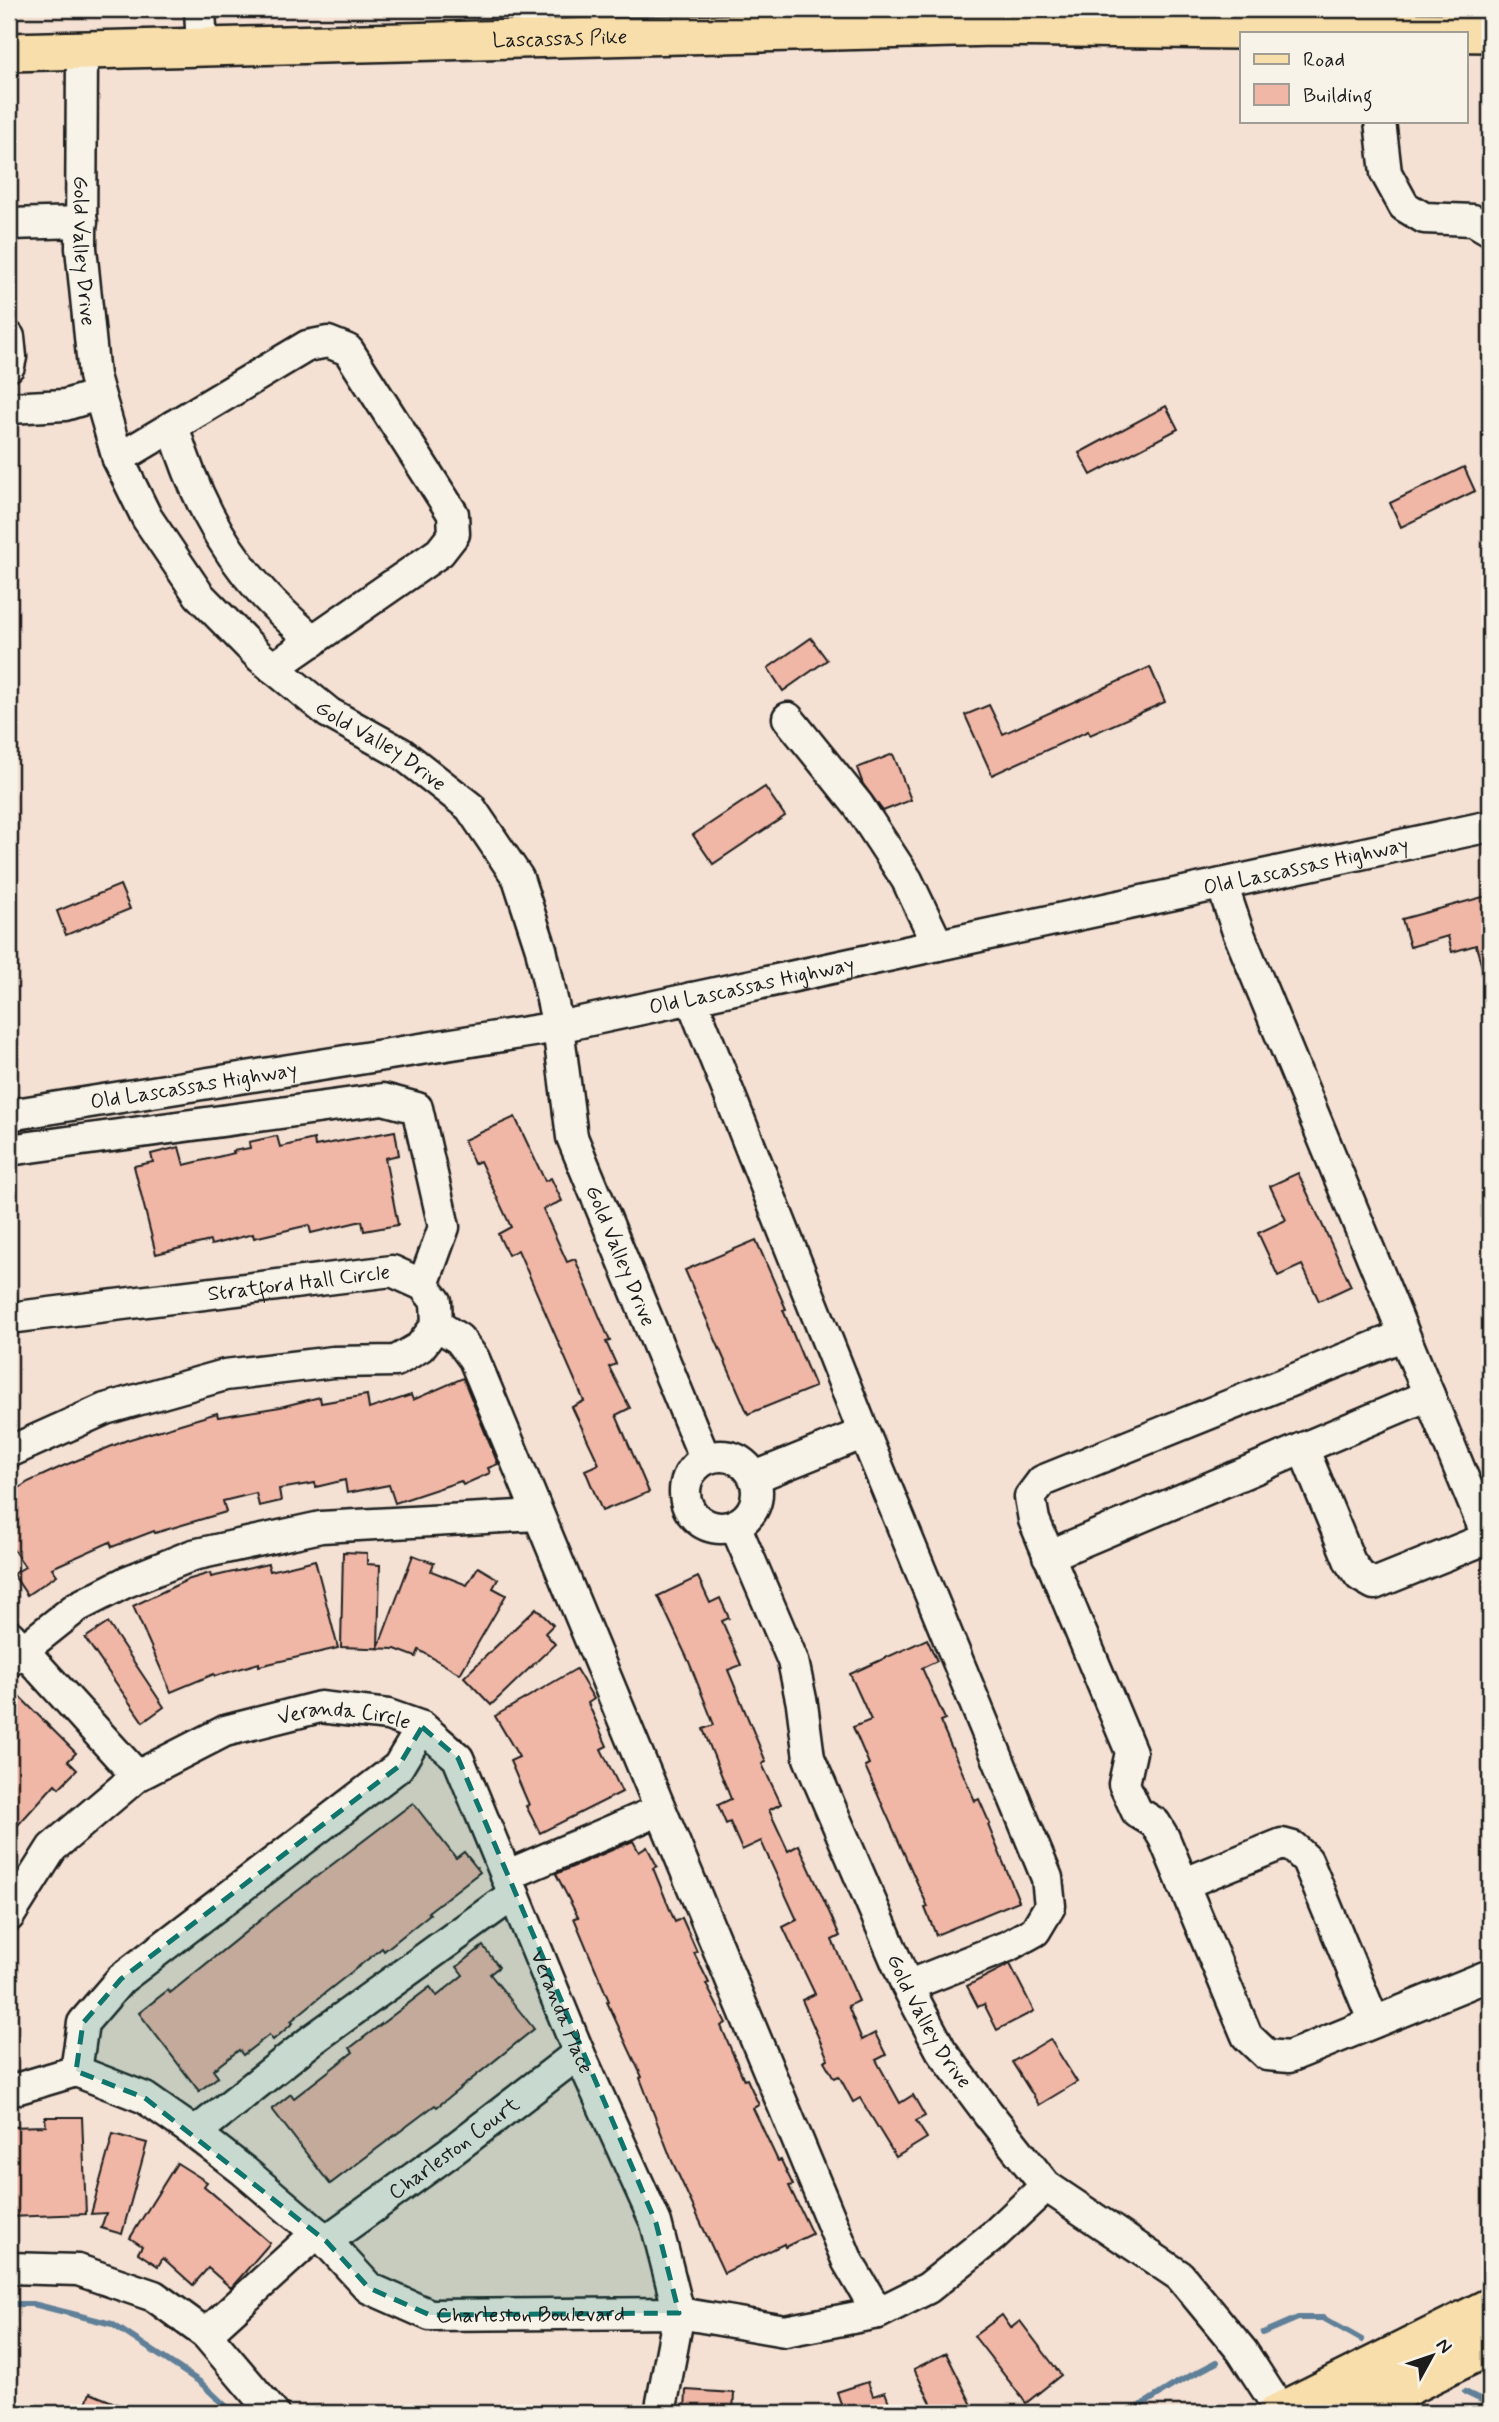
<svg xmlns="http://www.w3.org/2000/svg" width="1499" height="2422" viewBox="0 0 1499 2422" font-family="Mynerve,sans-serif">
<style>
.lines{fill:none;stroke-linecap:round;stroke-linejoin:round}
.stream{stroke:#5f8098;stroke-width:6}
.building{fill:#f0b7a7;stroke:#1c1c1c;stroke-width:2}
.minor-casing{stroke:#1c1c1c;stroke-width:35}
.major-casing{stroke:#1c1c1c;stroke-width:42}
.minor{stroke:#f7f3e8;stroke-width:30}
.major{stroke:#f8deab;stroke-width:37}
.marked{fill:#0f766e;fill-opacity:0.2;stroke:#0f766e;stroke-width:5;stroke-dasharray:14 9;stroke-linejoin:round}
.labels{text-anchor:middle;stroke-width:7;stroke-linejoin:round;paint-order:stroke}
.street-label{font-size:21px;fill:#1c1c1c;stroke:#f7f3e8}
</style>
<rect width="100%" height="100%" fill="#f5e1d4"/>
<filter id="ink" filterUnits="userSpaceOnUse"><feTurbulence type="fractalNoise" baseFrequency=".0143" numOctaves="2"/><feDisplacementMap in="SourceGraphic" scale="14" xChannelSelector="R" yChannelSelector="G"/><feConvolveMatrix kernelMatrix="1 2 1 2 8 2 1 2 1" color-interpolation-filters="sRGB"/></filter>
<g filter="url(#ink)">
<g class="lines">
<!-- stream -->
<g class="stream">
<polyline points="9,2304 33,2304 112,2324 200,2382 233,2413"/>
<polyline points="1263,2333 1298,2318 1323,2318 1362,2340"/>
<polyline points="1465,2392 1490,2404"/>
<polyline points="1129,2413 1177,2383 1217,2362"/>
</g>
</g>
<!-- building -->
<g class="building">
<polygon points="1166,406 1178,429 1091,475 1079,453"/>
<polygon points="1464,467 1475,491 1401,527 1390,503"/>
<polygon points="811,638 827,660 783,691 768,668"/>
<polygon points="1150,667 1165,702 1090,735 1088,731 992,775 965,715 989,705 1003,734"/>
<polygon points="893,754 911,800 883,811 863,784 857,768"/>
<polygon points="765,787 785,816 713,864 693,835"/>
<polygon points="120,885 130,909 66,935 57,911"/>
<polygon points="1490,895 1490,978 1485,979 1476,945 1452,952 1448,936 1410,947 1402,919"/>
<polygon points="515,1117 545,1181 551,1178 562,1201 543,1209 567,1262 575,1259 610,1341 606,1342 616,1364 609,1367 630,1408 616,1415 649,1492 602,1511 585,1470 599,1464 572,1407 584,1401 518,1250 508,1255 498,1234 511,1227 480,1161 474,1164 464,1140"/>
<polygon points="395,1131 399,1155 385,1158 398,1225 364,1231 362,1221 311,1233 309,1225 254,1238 253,1234 211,1245 210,1241 156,1254 134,1166 153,1162 151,1154 179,1147 184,1165 234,1153 233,1151 250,1148 249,1142 277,1136 280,1147 314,1139 315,1146"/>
<polygon points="1298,1173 1351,1286 1319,1301 1302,1265 1278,1276 1258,1233 1286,1220 1270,1186"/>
<polygon points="756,1240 786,1309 783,1310 815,1387 748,1414 685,1270"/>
<polygon points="463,1378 498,1464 488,1468 490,1473 463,1485 461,1481 395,1503 389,1485 347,1493 345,1480 316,1487 315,1483 279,1489 281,1501 259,1506 256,1493 223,1501 226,1512 155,1533 154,1531 112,1547 110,1542 52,1568 57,1575 27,1595 13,1574 25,1567 9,1543 9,1495 28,1482 63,1466 127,1440 217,1413 218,1417 280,1407 320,1397 321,1403 367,1395 369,1409 411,1395 413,1400"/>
<polygon points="343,1552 367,1553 367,1564 380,1565 378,1648 413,1555 434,1563 431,1571 467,1585 478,1567 498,1579 493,1588 506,1595 460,1674 419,1650 416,1657 395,1649 341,1647"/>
<polygon points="315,1560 338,1648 259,1666 259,1663 215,1676 214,1674 171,1692 133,1606 187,1580 210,1573 211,1577 268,1564 270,1571"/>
<polygon points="698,1577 710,1603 720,1598 729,1618 722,1621 741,1665 728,1670 766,1762 762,1764 781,1804 769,1810 788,1851 799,1845 840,1936 832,1940 859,2001 848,2006 862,2040 875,2033 886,2055 876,2060 900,2103 913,2095 925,2116 916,2121 927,2138 896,2157 860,2098 853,2102 839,2076 834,2078 824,2061 828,2059 802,2000 815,1994 783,1927 797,1920 761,1841 742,1850 730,1822 726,1824 718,1805 731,1799 703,1729 714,1725 689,1662 658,1596"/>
<polygon points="536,1608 553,1625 545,1633 555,1644 491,1705 464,1677"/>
<polygon points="108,1623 164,1707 143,1722 85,1638"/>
<polygon points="927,1639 937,1661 922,1668 945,1719 940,1721 975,1801 979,1799 990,1824 988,1825 1019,1901 936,1935 925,1908 928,1907 865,1766 869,1764 853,1727 871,1720 850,1674"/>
<polygon points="576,1669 594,1699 588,1703 607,1746 601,1749 622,1792 540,1833 526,1806 529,1805 510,1761 519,1757 495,1716"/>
<polygon points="9,1686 76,1753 68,1761 77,1770 59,1788 55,1784 9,1835"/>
<polygon points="413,1803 456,1858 464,1852 480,1872 428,1912 430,1914 409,1931 384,1951 382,1948 325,1993 291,2021 293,2023 273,2040 269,2035 243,2055 239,2050 213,2070 218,2077 199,2091 139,2013 168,1990 170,1993 279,1905"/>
<polygon points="633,1841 639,1852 647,1847 657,1866 653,1868 675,1922 682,1918 697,1952 694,1953 709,1983 706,1984 726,2023 721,2026 744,2080 747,2079 759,2105 753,2108 778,2161 781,2160 793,2185 789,2186 812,2234 785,2247 784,2244 724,2273 672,2161 640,2078 642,2077 607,2002 609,2001 574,1918 578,1917 556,1874"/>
<polygon points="483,1946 499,1967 490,1974 534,2029 437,2107 435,2105 330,2184 272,2109 291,2094 294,2098 353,2052 350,2048 430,1987 437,1996 463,1975 457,1967"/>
<polygon points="1010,1964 1034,2011 997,2030 984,2004 978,2007 967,1986"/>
<polygon points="1050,2039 1077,2082 1039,2105 1012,2062"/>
<polygon points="45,2117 82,2117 86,2214 9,2217 9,2127 46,2126"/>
<polygon points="113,2134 147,2143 122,2234 101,2228 106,2213 91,2214"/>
<polygon points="177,2163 207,2182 204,2186 270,2243 231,2288 208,2268 193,2285 163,2258 158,2266 138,2253 142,2246 130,2238"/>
<polygon points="1002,2315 1011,2328 1020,2321 1061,2375 1026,2403 974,2336"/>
<polygon points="946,2353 976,2413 936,2413 914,2369"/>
<polygon points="868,2382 873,2396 885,2392 893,2413 831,2413 831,2410 842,2407 837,2392"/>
<polygon points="686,2390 734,2393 733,2413 685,2413"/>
<polygon points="90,2393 137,2412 137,2413 82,2413"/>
</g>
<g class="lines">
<!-- minor casing -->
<g class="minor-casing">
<g id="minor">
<polyline points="200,9 202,48"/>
<path id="s1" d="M 82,51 L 81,248 L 94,376 L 118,459 L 147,518 L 199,595 L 260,657 L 329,713 L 401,753 L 470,807 L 518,878 L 541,949 L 558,1027 L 572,1137 L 705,1459"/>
<polyline points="1380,121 1386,173 1404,206 1424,218 1473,220 1490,230"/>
<polyline points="9,224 82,222"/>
<polyline points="9,337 11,357 9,366"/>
<polyline points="9,408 65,405 98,395"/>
<path d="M 173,426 C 192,488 218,544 262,592 C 277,609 296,625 313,641"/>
<polyline points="118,459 307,346 328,342 348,350 453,514 454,534 440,552 273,668"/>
<polyline points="788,718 858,805 907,880 938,945"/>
<polyline points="1222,884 1237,929 1490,1543"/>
<polyline points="691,998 864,1433 1047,1878 1050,1906 1035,1931 1008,1946 907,1986"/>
<path id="s2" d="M 9,1115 L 558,1027 L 1490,826"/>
<polyline points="9,1150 383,1099 417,1108 444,1227 423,1285"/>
<path id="s3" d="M 9,1318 L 392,1271 L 423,1285 L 436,1301 L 437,1325 L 420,1347 L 396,1361 L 333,1362 L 225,1375 L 105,1409 L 9,1452"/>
<polyline points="437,1325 459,1339 474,1359 848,2262 878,2313"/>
<polyline points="1404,1335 1042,1481 1030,1497 1034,1520 1131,1752 1124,1784 1137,1812 1155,1823 1164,1838 1247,2036 1267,2055 1289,2057 1490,1975"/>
<polyline points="1303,1448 1350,1562 1360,1576 1374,1584 1488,1538"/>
<circle cx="721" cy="1492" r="36"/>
<polyline points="755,1477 864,1433"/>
<path id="s4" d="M 735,1525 L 793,1661 L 802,1704 L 809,1758 L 907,1986 L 941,2050 L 988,2113 L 1046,2186 L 1180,2276 L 1242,2351 L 1282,2413"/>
<polyline points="1048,1556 1429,1395"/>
<polyline points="10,1636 137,1776"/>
<polyline points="9,1661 77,1607 126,1582 193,1555 321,1527 538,1515"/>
<path id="s5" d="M 422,1727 L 458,1758 L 579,2053 L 656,2223 L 679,2313 L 660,2413"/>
<polyline points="506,1876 660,1810"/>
<polyline points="1183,1884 1282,1844 1293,1847 1307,1860 1374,2022"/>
<path id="s6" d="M 9,1916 L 52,1848 L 137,1776 L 225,1731 L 320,1707 L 388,1715 L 422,1727 L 398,1767 L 121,1979 L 83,2023 L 76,2071"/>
<path id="s7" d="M 9,2091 L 76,2071 L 145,2098 L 195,2133 L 244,2171 L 326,2241 L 369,2288 L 430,2315 L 679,2313 L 785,2331 L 878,2313 L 928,2288 L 993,2236 L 1046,2186"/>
<polyline points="195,2133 312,2040 514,1894"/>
<path id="s8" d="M 326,2241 L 454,2149 L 579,2053"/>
<polyline points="9,2268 78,2270 154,2296 206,2334 273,2413"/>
<polyline points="206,2334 317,2233"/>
</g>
</g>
<!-- major casing -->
<g class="major-casing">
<g id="major">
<path id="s9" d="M 9,52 L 995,27 L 1490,33"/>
<polyline points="1277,2413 1490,2307"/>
<polyline points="1354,2413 1490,2346"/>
</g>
</g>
<!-- minor -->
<use href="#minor" class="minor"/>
<!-- major -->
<use href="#major" class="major"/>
</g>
</g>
<!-- marked area -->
<path class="marked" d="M 422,1727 L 458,1758 L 656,2223 L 679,2313 L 430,2315 L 369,2288 L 326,2241 L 145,2098 L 76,2071 L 83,2023 L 121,1979 L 398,1767 Z"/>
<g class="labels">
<!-- street labels -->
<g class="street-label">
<text dy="7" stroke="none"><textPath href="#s9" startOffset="551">Lascassas Pike</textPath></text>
<text dy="7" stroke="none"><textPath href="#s1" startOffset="200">Gold Valley Drive</textPath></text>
<text dy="7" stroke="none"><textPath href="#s1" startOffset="808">Gold Valley Drive</textPath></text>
<text dy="7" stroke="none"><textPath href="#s2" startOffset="1321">Old Lascassas Highway</textPath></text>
<text dy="7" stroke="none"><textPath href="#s2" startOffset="754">Old Lascassas Highway</textPath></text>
<text dy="7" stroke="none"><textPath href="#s2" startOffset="187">Old Lascassas Highway</textPath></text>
<text dy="7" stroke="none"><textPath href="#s1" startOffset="1396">Gold Valley Drive</textPath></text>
<text dy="7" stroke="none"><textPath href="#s3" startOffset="292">Stratford Hall Circle</textPath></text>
<text dy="7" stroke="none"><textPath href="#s6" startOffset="413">Veranda Circle</textPath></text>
<text dy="7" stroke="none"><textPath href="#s5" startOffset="322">Veranda Place</textPath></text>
<text dy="7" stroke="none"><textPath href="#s4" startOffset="536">Gold Valley Drive</textPath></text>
<text dy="7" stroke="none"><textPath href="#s8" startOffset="158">Charleston Court</textPath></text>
<text dy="7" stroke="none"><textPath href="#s7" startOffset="606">Charleston Boulevard</textPath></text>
</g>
</g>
<!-- margin -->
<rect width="1499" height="2422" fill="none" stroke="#f7f3e8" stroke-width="35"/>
<rect x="18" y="18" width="1464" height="2387" fill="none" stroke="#1c1c1c" stroke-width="2.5" filter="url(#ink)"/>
<!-- legend -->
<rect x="1240" y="32" width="228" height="91" fill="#f7f3e8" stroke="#9f9d96" stroke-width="2"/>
<rect x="1254" y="54" width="35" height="10" fill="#f8deab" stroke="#9f9d96" stroke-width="2"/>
<text x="1303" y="66" font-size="21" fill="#1c1c1c">Road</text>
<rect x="1254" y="84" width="35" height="21" fill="#f0b7a7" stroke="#9f9d96" stroke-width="2"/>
<text x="1303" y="102" font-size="21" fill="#1c1c1c">Building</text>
<!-- north arrow -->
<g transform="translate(1432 2356) rotate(50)" stroke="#f7f3e8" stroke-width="5" paint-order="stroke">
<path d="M0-5L12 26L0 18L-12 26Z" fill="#1c1c1c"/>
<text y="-10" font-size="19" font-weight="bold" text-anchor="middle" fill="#1c1c1c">N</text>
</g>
</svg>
